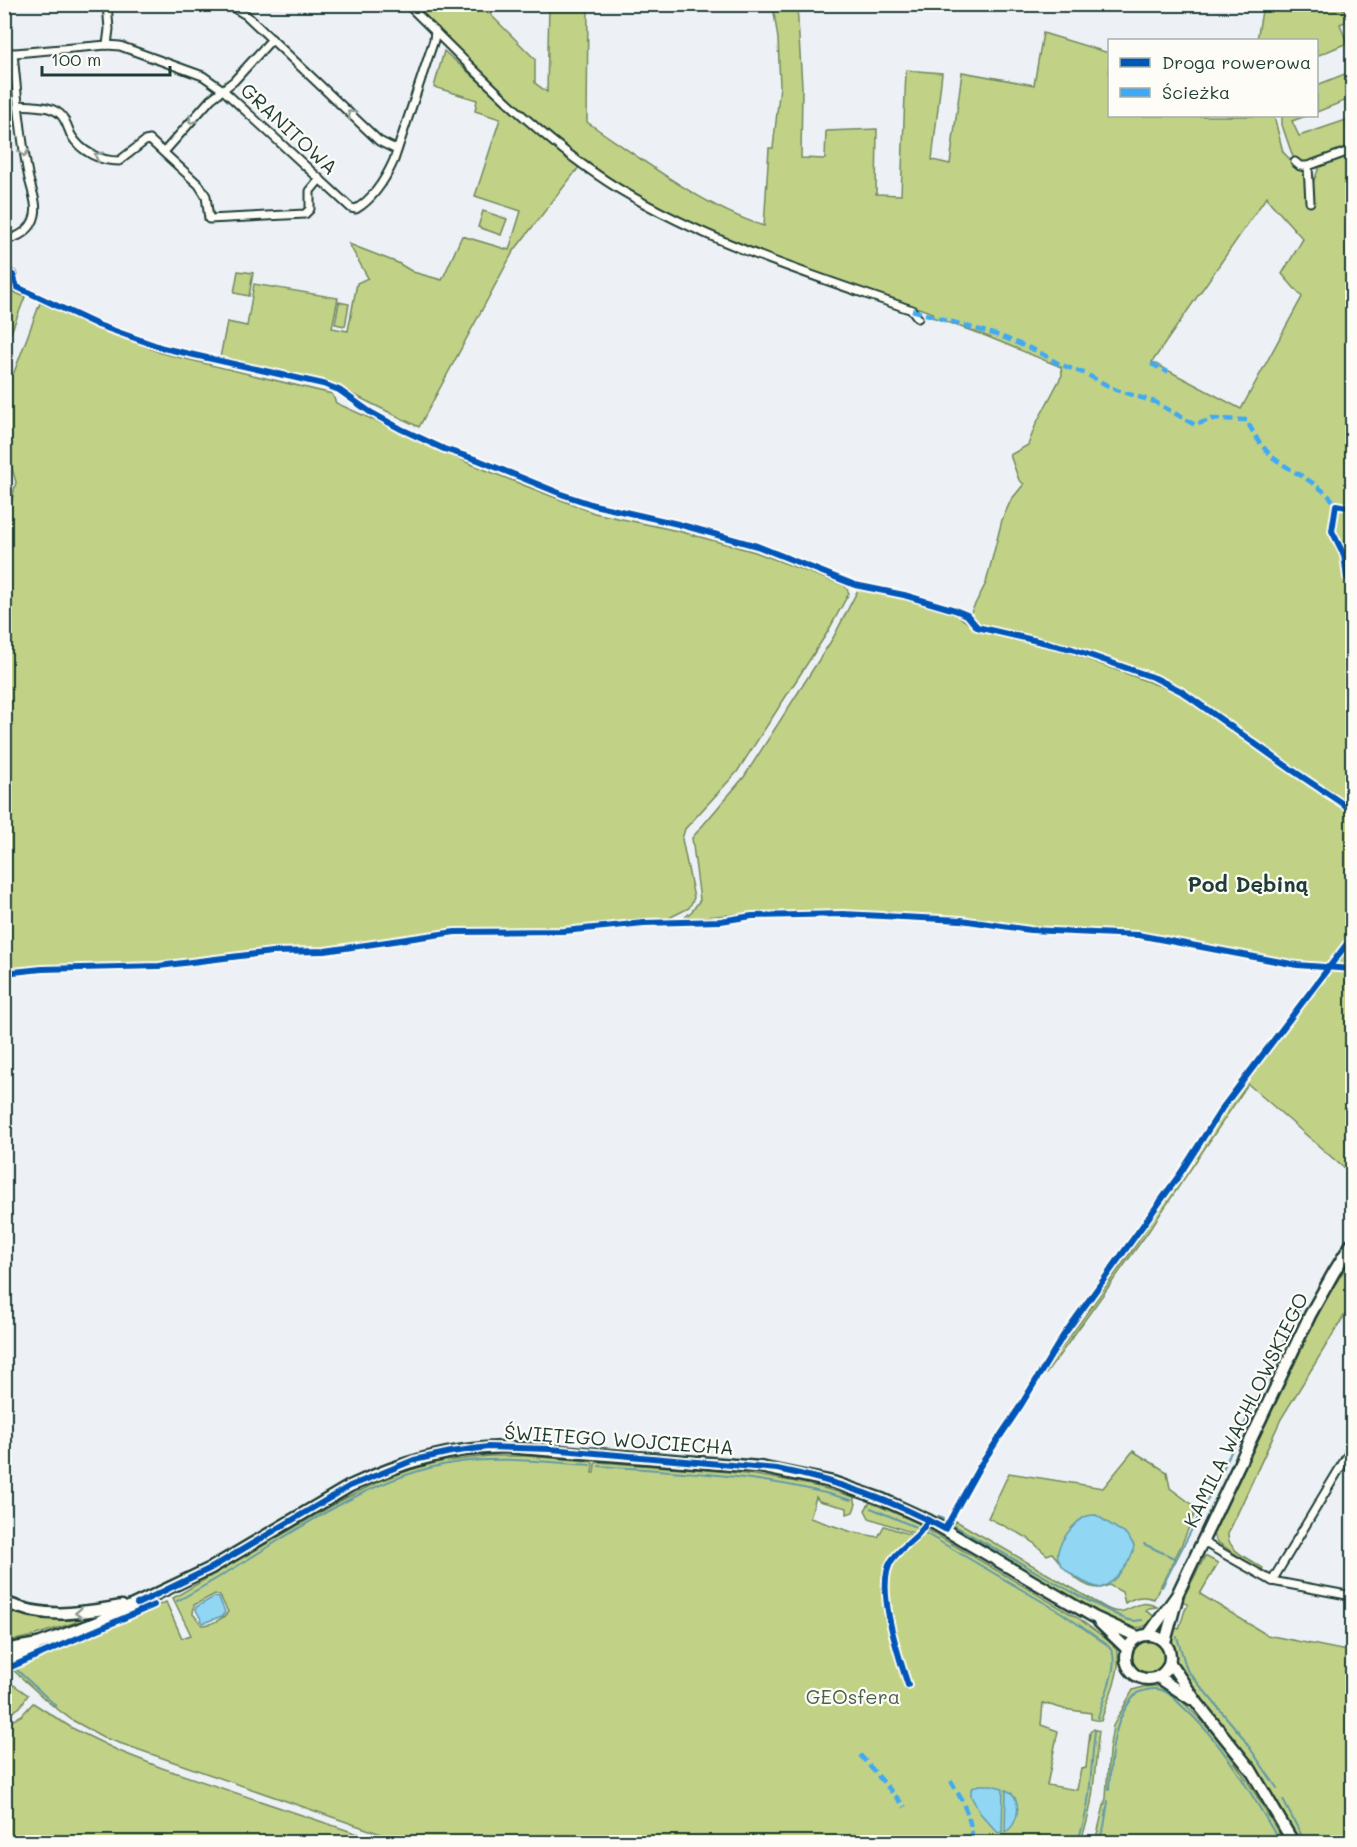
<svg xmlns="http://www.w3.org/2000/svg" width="1357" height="1847" viewBox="0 0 1357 1847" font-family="Mali,sans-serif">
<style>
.green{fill:#c1d287;stroke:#70885e;stroke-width:1.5;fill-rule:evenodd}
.water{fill:#91d6f3;stroke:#6399a7;stroke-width:1.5}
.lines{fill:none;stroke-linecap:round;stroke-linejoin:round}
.stream{stroke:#6399a7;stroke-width:2}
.street-casing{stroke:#1f3d34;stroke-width:11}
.secondary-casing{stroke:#1f3d34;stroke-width:15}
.street{stroke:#fdfcf7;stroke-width:7}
.secondary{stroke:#fdfcf7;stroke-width:10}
.quiet{stroke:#3fa9f5;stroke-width:4.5;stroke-dasharray:9 4.5;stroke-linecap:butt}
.cycleway-casing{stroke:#fdfcf7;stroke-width:10}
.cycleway{stroke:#0057b8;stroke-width:6}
.oneway{stroke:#8e9c96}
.labels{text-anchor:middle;stroke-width:4.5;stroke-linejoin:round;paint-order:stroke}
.street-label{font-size:20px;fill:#1f3d34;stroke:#fdfcf7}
.park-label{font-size:20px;fill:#486249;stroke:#fdfcf7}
.neighbourhood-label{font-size:21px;font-weight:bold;fill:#1f3d34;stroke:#fdfcf7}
</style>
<rect width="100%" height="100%" fill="#edf1f6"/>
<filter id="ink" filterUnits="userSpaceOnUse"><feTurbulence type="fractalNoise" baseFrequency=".0167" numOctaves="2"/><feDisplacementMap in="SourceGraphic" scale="12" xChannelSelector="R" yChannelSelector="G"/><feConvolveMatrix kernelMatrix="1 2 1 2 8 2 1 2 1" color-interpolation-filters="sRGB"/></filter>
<g filter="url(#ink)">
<!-- green -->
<g class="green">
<path d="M 478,4 L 482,6 L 535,59 L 535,83 L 547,92 L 549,5 L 588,5 L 587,122 C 640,158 703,207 764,226 L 769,148 L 773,148 L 780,86 L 778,39 L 773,6 L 797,5 L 802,86 L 801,158 L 825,159 L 826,131 L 877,129 L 876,194 L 901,195 L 906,70 L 942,73 L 932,160 L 950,164 L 962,72 L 1034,85 L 1043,33 L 1109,53 L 1110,116 L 1274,116 L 1283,152 L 1313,183 L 1320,165 L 1318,159 L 1303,163 L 1293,157 L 1282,125 L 1282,116 L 1306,116 L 1292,121 L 1299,136 L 1352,118 L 1352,806 L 1182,689 L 1157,675 L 1073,645 L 978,624 L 970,614 L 986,583 L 1002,520 L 1011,500 L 1024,484 L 1019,480 L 1010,455 L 1028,445 L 1036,424 L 1062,375 L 1061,367 L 986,336 L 932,317 L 933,313 C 898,301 864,289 830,277 C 758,253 686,227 622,186 C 545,136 477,70 413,5 ZM 1267,196 L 1269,201 L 1303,239 L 1282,274 L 1302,297 L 1241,409 L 1152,362 Z"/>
<polygon points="1263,5 1341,5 1343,10 1352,6 1352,19 1340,24 1347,43 1317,56 1316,40 1257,40"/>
<polygon points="444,51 547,141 580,166 513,252 419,427 338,387 220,358 227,322 247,326 254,284 338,298 332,328 348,331 357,283 368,278 349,244 398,263 413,272 442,280 462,236 509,250 521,211 475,196 500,119 475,111 477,100 434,87"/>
<polygon points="5,69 9,69 11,100 5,100"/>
<polygon points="1352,71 1352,98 1317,112 1317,85"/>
<polygon points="483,211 507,219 501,235 478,227"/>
<polygon points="238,271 253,273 249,296 234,293"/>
<polygon points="5,288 25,297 5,348"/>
<polygon points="339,302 349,304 345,326 335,324"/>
<polygon points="40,303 161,353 332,394 336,403 473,465 594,513 678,531 755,552 845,586 849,593 827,633 737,772 685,829 682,839 694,898 689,908 665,920 565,930 455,929 326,948 271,950 159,963 44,966 5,970 4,517 9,513 16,482 7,451 5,451 5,372 13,375"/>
<polygon points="860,586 957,615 977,630 1070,653 1179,693 1290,773 1352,813 1352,928 1332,961 1324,967 1136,934 846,913 759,912 683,919 692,911 700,900 692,838 744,777 833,638"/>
<polygon points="1352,941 1352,968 1336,966"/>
<polygon points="1333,971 1352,973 1352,1175 1248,1084 1148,1232 1046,1374 1041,1376 1133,1249 1225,1110 1304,1006 1325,974"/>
<path d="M 1352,1257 L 1352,1303 L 1281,1419 L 1228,1534 C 1227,1551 1251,1560 1263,1568 L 1261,1571 L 1217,1542 L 1213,1535 L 1323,1304 Z"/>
<path d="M 1133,1451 L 1167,1472 L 1170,1488 L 1197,1508 L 1181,1546 L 1154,1599 C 1143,1595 1135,1597 1125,1603 L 1122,1592 L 1109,1585 C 1087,1597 1065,1569 1052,1553 L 1047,1555 L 1028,1538 L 988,1518 L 1009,1473 L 1103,1488 Z"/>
<path d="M 489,1456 L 527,1456 L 590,1461 L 593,1463 L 592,1473 L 594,1473 L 595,1464 L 598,1462 C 684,1469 772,1470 854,1497 L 856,1504 L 853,1512 L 847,1514 L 847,1508 L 819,1501 L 816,1497 L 810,1518 L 852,1532 L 878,1537 L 884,1526 L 912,1535 L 913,1538 L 917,1540 L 928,1530 L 1078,1618 L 1115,1646 C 1126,1666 1107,1699 1101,1721 L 1091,1719 L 1091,1713 L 1064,1709 L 1043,1703 L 1041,1725 L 1058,1731 L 1047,1785 L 1077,1790 L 1081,1769 L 1086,1768 L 1090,1732 L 1094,1729 L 1099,1731 C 1094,1768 1095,1807 1080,1842 L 404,1842 L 105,1738 L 72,1720 L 48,1702 L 13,1670 L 16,1666 L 21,1663 L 166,1602 L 182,1638 L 191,1635 L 173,1598 L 340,1501 L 378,1482 L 410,1470 L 438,1462 ZM 215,1594 L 220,1596 L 228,1612 C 223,1619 211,1625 202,1625 L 193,1614 L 194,1605 Z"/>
<polygon points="870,1502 918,1523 922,1529 916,1534 869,1518 865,1510"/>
<path d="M 956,1521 L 1101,1605 C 1105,1607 1110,1610 1114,1611 C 1130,1615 1137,1596 1157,1607 L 1149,1608 L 1146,1611 L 1154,1616 C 1148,1629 1137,1630 1125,1624 L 1122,1627 L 953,1529 L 952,1526 Z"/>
<path d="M 1205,1556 L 1218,1563 L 1200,1594 L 1267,1635 L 1352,1652 L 1352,1842 L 1301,1842 L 1258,1772 L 1174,1661 C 1175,1649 1170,1639 1172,1627 L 1179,1629 L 1185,1610 L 1188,1605 L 1182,1601 Z"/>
<path d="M 5,1607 C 41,1617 61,1620 99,1615 L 29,1637 L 5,1642 Z"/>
<circle cx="1148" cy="1657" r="16"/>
<polygon points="14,1685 28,1695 20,1707 5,1717 5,1695"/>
<path d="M 1157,1686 C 1169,1687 1179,1698 1187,1706 C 1228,1745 1256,1794 1284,1842 L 1095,1842 L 1106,1798 L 1109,1751 L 1113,1726 L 1133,1690 L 1143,1687 Z"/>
<polygon points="33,1703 72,1728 119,1751 162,1768 382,1842 5,1842 5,1725 22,1715"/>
</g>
<!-- water -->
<g class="water">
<path d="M 1096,1515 L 1127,1535 L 1134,1545 C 1133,1561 1115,1582 1101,1588 C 1088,1586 1065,1573 1059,1561 C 1052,1548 1075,1520 1087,1516 C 1090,1515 1093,1515 1096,1515 Z"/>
<polygon points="214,1597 219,1598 225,1612 222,1616 203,1623 196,1610 196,1607"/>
<polygon points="978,1785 991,1785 1003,1788 1002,1832 998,1833 980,1813 971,1796 971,1789"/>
<path d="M 1006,1790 C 1024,1796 1019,1826 1005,1832 Z"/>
</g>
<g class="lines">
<!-- stream -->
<g class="stream">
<polyline points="1347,396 1348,399"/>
<path d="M 599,1466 C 684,1472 769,1475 851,1500"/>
<polyline points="871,1508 920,1529"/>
<polyline points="938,1516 943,1519"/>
<polyline points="955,1526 1079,1596 1125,1619 1134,1621 1142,1620"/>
<path d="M 925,1533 L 1062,1613 L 1109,1646 C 1123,1662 1102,1698 1098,1718"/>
<polyline points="1144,1544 1176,1559"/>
<polyline points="1162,1587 1223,1469 1304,1299"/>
<path d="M 177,1601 C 265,1555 354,1479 453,1463 C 499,1456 544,1462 590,1465"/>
<polyline points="1177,1637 1187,1670 1241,1735 1277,1788"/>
<polyline points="17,1670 56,1706"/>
<path d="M 1109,1789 C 1111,1756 1112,1718 1137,1693 C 1145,1690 1156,1687 1164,1691 C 1171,1694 1177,1701 1182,1706 C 1224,1743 1252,1795 1280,1842"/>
<polyline points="1283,1800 1305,1842"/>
<path d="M 1077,1842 C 1092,1807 1090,1769 1095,1731"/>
<polyline points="1098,1842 1104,1827 1108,1801"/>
</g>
<!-- street casing -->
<g class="street-casing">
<g id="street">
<polyline points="107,4 109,29 107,45"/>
<polyline points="227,4 246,15 379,141 397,150"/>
<path d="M 407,4 C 474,69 539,140 619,189 C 711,244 812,275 912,310 L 918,318"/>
<path d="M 4,54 L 107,45 L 120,46 L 203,76 L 223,90 L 351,208 L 356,209 C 373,199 386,178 394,160 L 434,40 L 435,31"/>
<path d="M 18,105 C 31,106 50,105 60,114 C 65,118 68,128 71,135 C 81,152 100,161 119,161 L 145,141 L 150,140 L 199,185 L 206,196 L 209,219 L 305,214 L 310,209 L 310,191 L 320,179"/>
<polyline points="164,152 211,99 234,81 272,39"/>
<polyline points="1295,162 1300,166 1308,166 1352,150"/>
<polyline points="1308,166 1310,202"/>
<path d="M 4,240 C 18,238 32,230 35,215 C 38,202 30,187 28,174 C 20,134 17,93 13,53"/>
<polyline points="4,274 13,275"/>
<polyline points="1203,1542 1272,1581 1352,1596"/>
<polyline points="1272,1581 1352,1448"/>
</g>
</g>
<!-- secondary casing -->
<g class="secondary-casing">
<g id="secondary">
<path d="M 4,1602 C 46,1620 79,1613 122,1606"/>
<polyline points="1099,1622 1127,1649"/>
<polyline points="1149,1634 1177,1595 1310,1315 1334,1272 1352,1243"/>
<circle cx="1148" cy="1657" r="22"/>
<polyline points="1165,1642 1177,1598"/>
<path d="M 4,1650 L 38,1644 L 93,1624 L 211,1568 L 350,1486 C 401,1462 450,1448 506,1447 L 760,1467 L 833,1482 L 882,1499 L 928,1520 L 1094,1617 L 1138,1637"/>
<polyline points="1170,1663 1198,1704 1251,1770 1293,1842"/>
<path d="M 4,1666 C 14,1656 27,1653 38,1644"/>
<polyline points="1158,1677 1191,1699"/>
</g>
</g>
<!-- street -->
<use href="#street" class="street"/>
<!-- secondary -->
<use href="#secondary" class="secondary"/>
<!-- quiet -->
<g class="quiet">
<path d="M 912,310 L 1000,336 L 1039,352 L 1059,364 L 1086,374 L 1116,390 L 1155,402 L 1195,425 L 1212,419 L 1247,420 C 1253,434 1263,449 1275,459 C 1295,474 1322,484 1336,505"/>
<polyline points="1151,364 1168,372"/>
<polyline points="4,1681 8,1674"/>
<polyline points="860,1755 905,1807"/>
<path d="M 951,1781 C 962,1799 973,1821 972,1842"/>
</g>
<!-- cycleway casing -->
<g class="cycleway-casing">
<g id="cycleway">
<polyline points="4,274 13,275 17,287 98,325 163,348 323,384 339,390 370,412 401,429 444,449 478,460 564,495 594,505 678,524 757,546 855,585 904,595 955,610 967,615 977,627 1072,649 1155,678 1181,691 1292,770 1352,810"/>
<polyline points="1352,508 1336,505 1332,531 1344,555 1347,577 1352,586"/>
<polyline points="4,973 42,969 159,966 272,952 325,951 455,932 564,931 644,923 721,921 752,916 843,914 961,920 1030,930 1138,935 1297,965 1352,969"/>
<path d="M 137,1604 L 211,1568 L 350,1486 L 414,1460 L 451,1452 L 488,1447 L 550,1449 L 777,1469 C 837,1481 892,1500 945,1529 L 980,1466 L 1021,1405 L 1063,1336 L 1180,1174 L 1223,1107 L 1352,937"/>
<polyline points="13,1666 154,1605"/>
<path d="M 908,1685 C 899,1657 874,1585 892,1560 C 904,1543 918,1540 928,1520"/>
</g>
</g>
<!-- cycleway -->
<use href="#cycleway" class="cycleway"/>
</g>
<!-- one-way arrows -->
<defs><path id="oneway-chevron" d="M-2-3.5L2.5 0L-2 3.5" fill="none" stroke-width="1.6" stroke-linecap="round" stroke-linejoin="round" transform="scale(1.5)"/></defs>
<g class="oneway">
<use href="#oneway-chevron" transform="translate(351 114) rotate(-136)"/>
<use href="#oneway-chevron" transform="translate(192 120) rotate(131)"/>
<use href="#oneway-chevron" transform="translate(24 153) rotate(81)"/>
<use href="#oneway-chevron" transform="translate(98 156) rotate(-153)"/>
<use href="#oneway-chevron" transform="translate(79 1613) rotate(176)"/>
</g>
</g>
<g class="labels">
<!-- street labels -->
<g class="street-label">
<text transform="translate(289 129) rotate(43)" y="7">GRANITOWA</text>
<text transform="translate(1246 1410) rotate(-64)" y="7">KAMILA WACHLOWSKIEGO</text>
<text transform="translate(619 1440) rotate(4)" y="7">ŚWIĘTEGO WOJCIECHA</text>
</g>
<!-- park labels -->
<g class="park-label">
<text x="853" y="1704">GEOsfera</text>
</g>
<!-- neighbourhood labels -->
<g class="neighbourhood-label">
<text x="1248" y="892">Pod Dębiną</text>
</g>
</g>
<!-- margin -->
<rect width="1357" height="1847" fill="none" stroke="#fdfcf7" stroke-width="24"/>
<rect x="12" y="12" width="1333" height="1823" fill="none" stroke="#1f3d34" stroke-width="2" filter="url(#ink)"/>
<!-- legend -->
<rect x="1108" y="39" width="210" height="78" fill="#fdfcf7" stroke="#a4b0a9" stroke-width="1.5"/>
<rect x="1120" y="58" width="30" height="9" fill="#0057b8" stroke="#a4b0a9" stroke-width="1.5"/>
<text x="1162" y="69" font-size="18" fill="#1f3d34">Droga rowerowa</text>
<rect x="1120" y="88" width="30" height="9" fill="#3fa9f5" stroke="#a4b0a9" stroke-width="1.5"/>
<text x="1162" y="99" font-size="18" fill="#1f3d34">Ścieżka</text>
<!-- scale -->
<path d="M42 66v9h128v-9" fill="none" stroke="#1f3d34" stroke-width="3"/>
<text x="51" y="66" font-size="18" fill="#1f3d34" stroke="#fdfcf7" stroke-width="4.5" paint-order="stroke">100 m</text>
</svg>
